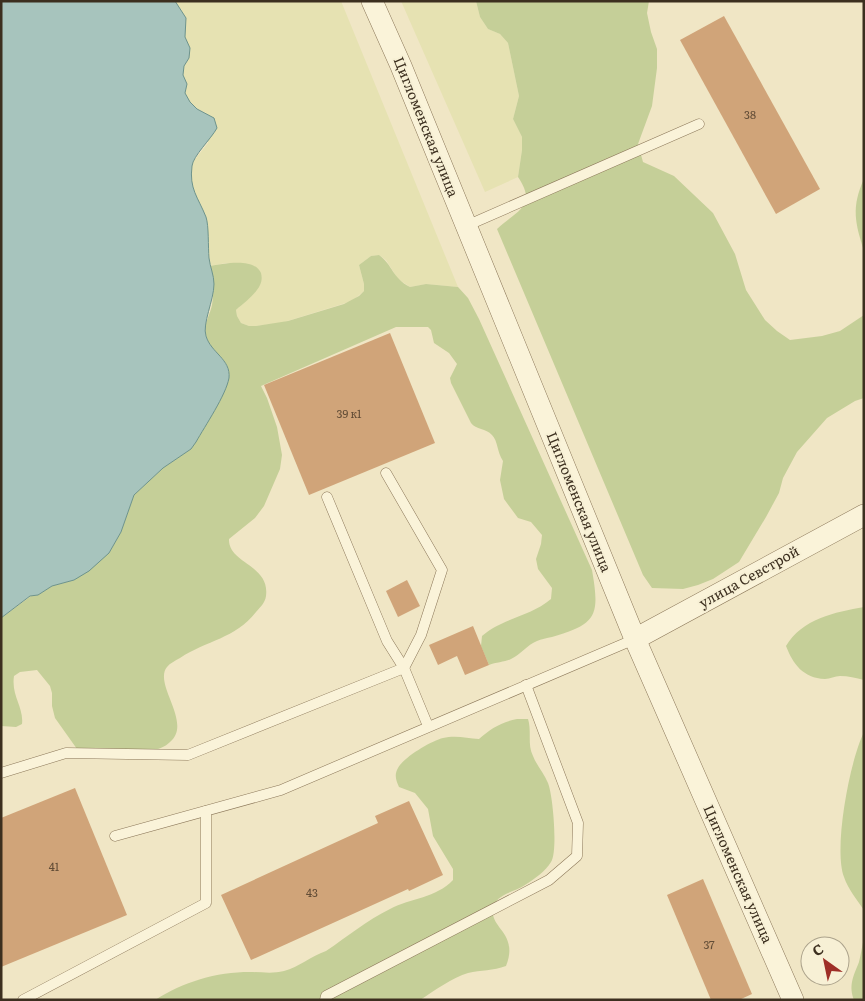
<svg xmlns="http://www.w3.org/2000/svg" width="865" height="1001" viewBox="0 0 865 1001" font-family="Literata,serif">
<style>
.farmland{fill:#e6e2b2}
.green{fill:#c5cf98}
.water{fill:#a7c4bd;stroke:#6d938c}
.building{fill:#d0a479}
.lines{fill:none;stroke-linecap:round;stroke-linejoin:round}
.lane-casing{stroke:#8c785a;stroke-width:11}
.street-casing{stroke:#8c785a;stroke-width:22}
.lane{stroke:#faf3d9;stroke-width:10}
.street{stroke:#faf3d9;stroke-width:21}
.labels{text-anchor:middle;stroke-width:4;stroke-linejoin:round;paint-order:stroke}
.number-label{font-size:11px;fill:#614c36}
.street-label{font-size:14px;fill:#3c2f1f;stroke:#f7f0d5}
</style>
<rect width="100%" height="100%" fill="#f0e6c5"/>
<!-- farmland -->
<g class="farmland">
<polygon points="175,1 341,1 458,287 426,284 410,287 398,279 386,260 379,255 371,256 359,265 364,284 364,291 352,301 281,323 256,326 249,326 241,323 237,316 236,310 255,292 250,264 226,263 210,266 206,218 197,200 191,182 192,163 208,143 206,113 197,109 190,102 185,93 187,84 183,75 184,66 189,58 190,48 185,37 186,18"/>
<polygon points="401,1 476,1 480,17 488,29 500,34 508,43 519,96 513,119 522,137 522,150 518,177 485,192"/>
</g>
<!-- green -->
<g class="green">
<path d="M 476,1 L 649,1 L 647,13 L 651,32 L 657,49 L 657,68 L 652,106 L 638,144 L 643,162 L 674,176 L 713,213 L 735,254 L 746,290 L 765,320 L 777,331 L 790,340 L 822,336 L 840,331 L 864,315 L 864,398 L 855,401 L 827,418 L 797,452 L 783,478 L 779,493 L 766,517 L 739,562 L 713,579 L 698,585 L 683,589 L 652,588 L 643,575 L 497,229 C 517,210 538,207 518,177 L 522,150 L 522,137 L 513,119 L 519,96 L 508,43 L 500,34 L 488,29 L 480,17 Z"/>
<path d="M 864,179 L 864,251 C 855,223 851,207 864,179 Z"/>
<path d="M 379,255 C 393,265 392,278 410,287 L 426,284 L 458,287 L 468,298 L 479,319 L 592,570 C 600,616 597,624 552,637 C 547,638 541,639 537,641 C 527,645 521,654 511,659 C 505,662 496,662 489,665 L 481,646 L 482,636 C 502,618 530,617 551,599 L 552,588 L 538,569 L 536,559 L 541,544 L 542,535 L 531,522 L 518,518 L 504,499 L 500,480 L 503,461 C 497,452 498,441 492,435 C 486,428 476,430 471,423 L 451,383 L 450,378 L 457,364 L 449,353 L 434,343 L 431,330 L 428,327 L 396,327 L 261,386 L 267,398 L 277,427 L 282,455 L 280,469 L 264,506 L 255,518 L 229,539 C 228,564 270,564 266,596 C 265,603 261,606 256,612 C 235,639 207,640 180,658 C 175,661 170,663 167,667 C 153,684 193,723 170,742 C 165,747 157,750 150,751 C 143,752 134,751 127,750 C 110,750 94,749 77,749 L 55,718 L 52,706 L 52,693 L 50,686 L 37,670 L 20,672 L 14,676 C 11,696 24,707 22,724 L 16,727 L 1,726 L 1,618 L 31,596 L 38,595 L 52,586 L 74,580 L 109,553 L 121,532 L 134,495 L 163,468 L 191,449 L 225,390 C 238,355 212,361 206,335 C 203,325 210,315 212,305 C 214,291 214,279 210,266 C 223,264 254,257 261,273 C 262,277 262,281 260,285 C 256,294 244,303 236,310 L 237,316 L 241,323 L 249,326 L 256,326 L 288,321 L 344,304 L 359,296 L 364,291 L 364,284 L 359,265 L 371,256 Z"/>
<path d="M 864,607 L 864,680 C 856,678 848,676 840,676 C 835,676 830,679 825,679 C 803,678 793,664 786,646 C 802,619 835,612 864,607 Z"/>
<path d="M 517,719 L 528,719 C 532,732 527,744 533,756 C 537,766 544,773 548,783 C 553,795 558,852 551,862 C 546,871 534,879 525,885 C 515,892 495,894 493,909 C 490,929 519,933 506,966 C 493,971 481,970 468,973 C 453,977 434,991 420,1000 L 155,1000 C 183,982 216,972 250,972 C 262,972 272,974 284,971 C 299,967 311,956 326,951 C 347,937 367,920 390,909 C 411,898 436,898 453,880 L 453,869 L 433,836 L 428,809 L 415,793 L 399,787 C 396,780 394,775 398,768 C 404,757 431,741 443,738 C 455,735 467,738 479,739 C 490,729 501,722 517,719 Z"/>
<path d="M 864,732 L 864,910 C 857,900 848,889 844,877 C 833,848 850,760 864,732 Z"/>
<path d="M 864,938 L 864,1000 L 854,1000 C 848,985 854,975 859,962 C 861,954 862,946 864,938 Z"/>
</g>
<!-- water -->
<path class="water" d="M 1,1 L 175,1 L 186,18 L 185,37 L 190,48 L 189,58 L 184,66 L 183,75 L 187,84 L 185,93 L 190,102 L 197,109 L 214,118 L 217,128 C 211,139 193,156 192,166 C 189,189 198,197 206,217 C 209,226 208,247 209,258 C 210,267 214,275 214,284 C 214,300 202,324 206,336 C 211,353 231,359 229,378 C 226,395 205,426 196,442 L 191,449 L 163,468 L 134,495 L 121,532 L 109,553 L 89,571 L 74,580 L 52,586 L 38,595 L 30,596 L 1,618 Z"/>
<!-- building -->
<g class="building">
<polygon points="724,16 820,189 776,214 680,40"/>
<polygon points="390,333 435,443 309,495 264,385"/>
<polygon points="407,580 420,606 398,617 386,591"/>
<polygon points="473,626 489,665 465,675 457,656 438,665 429,645"/>
<polygon points="75,788 127,915 1,967 1,818"/>
<polygon points="409,801 443,875 409,891 408,889 251,960 221,895 378,823 375,816"/>
<polygon points="703,879 752,994 739,1000 711,1000 667,895"/>
</g>
<g class="lines">
<!-- lane casing -->
<g class="lane-casing">
<g id="lane">
<polyline points="466,226 699,124"/>
<polyline points="386,473 442,570 421,635 404,668"/>
<polyline points="327,497 387,641 404,668"/>
<polyline points="1,773 66,753 188,755 404,668 428,726"/>
<polyline points="115,836 281,790 635,639"/>
<polyline points="23,1000 206,903 206,811"/>
<polyline points="325,1000 326,996 549,880 577,856 578,823 526,685"/>
</g>
</g>
<!-- street casing -->
<g class="street-casing">
<g id="street">
<polyline points="372,1 401,66 635,639 793,1000"/>
<polyline points="635,639 864,515"/>
</g>
</g>
<!-- lane -->
<use href="#lane" class="lane"/>
<!-- street -->
<use href="#street" class="street"/>
</g>
<g class="labels">
<!-- number labels -->
<g class="number-label">
<text x="750" y="119">38</text>
<text x="349" y="418">39 к1</text>
<text x="54" y="871">41</text>
<text x="312" y="897">43</text>
<text x="709" y="949">37</text>
</g>
<!-- street labels -->
<g class="street-label">
<text transform="translate(426 127) rotate(68)" y="5">Цигломенская улица</text>
<text transform="translate(579 502) rotate(68)" y="5">Цигломенская улица</text>
<text transform="translate(749 577) rotate(-29)" y="5">улица Севстрой</text>
<text transform="translate(738 874) rotate(66)" y="5">Цигломенская улица</text>
</g>
</g>
<!-- border -->
<rect width="865" height="1001" fill="none" stroke="#3c2f1f" stroke-width="5"/>
<!-- north arrow -->
<g transform="translate(825 961) rotate(327)"><circle r="24" fill="#f7f0d5" stroke="#aca38c"/>
<path d="M0-4L9 19L0 12L-9 19Z" fill="#9e2f27"/>
<text y="-8" font-size="14" font-weight="bold" text-anchor="middle" fill="#3c2f1f">С</text>
</g>
</svg>
